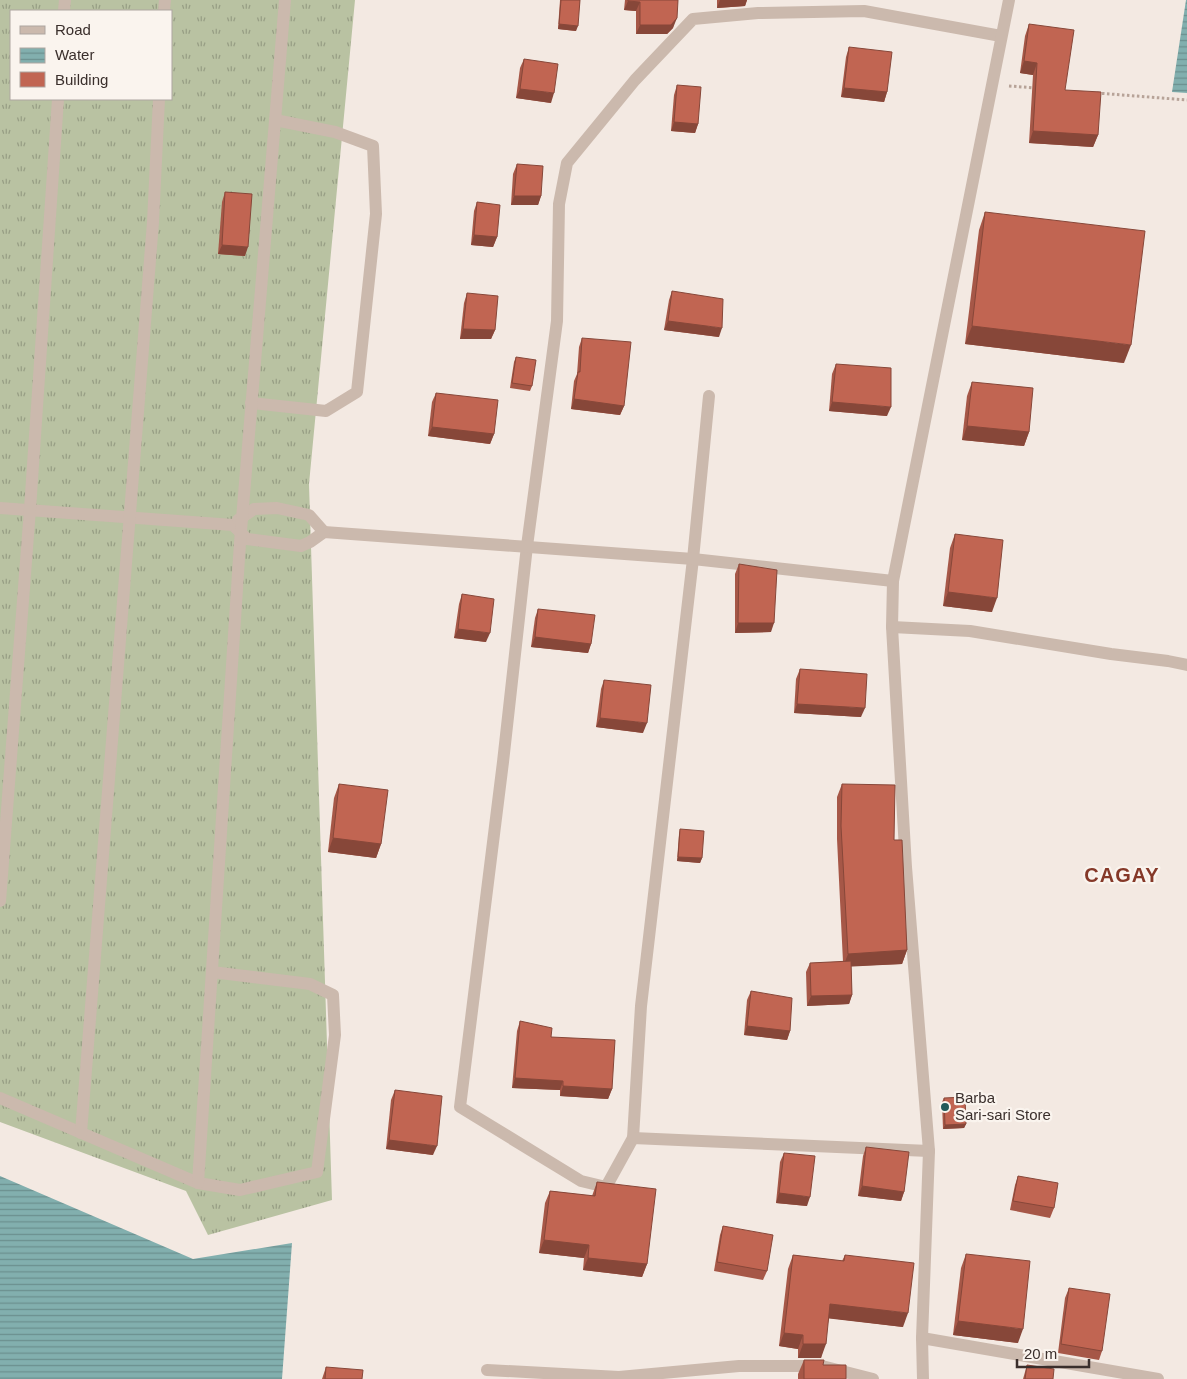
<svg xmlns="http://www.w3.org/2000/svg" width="1187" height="1379" viewBox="0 0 1187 1379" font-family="Arial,sans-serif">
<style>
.grass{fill:url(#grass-tufts);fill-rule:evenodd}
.water{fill:url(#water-rules)}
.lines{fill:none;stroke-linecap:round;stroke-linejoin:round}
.path{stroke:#b7a398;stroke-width:3;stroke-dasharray:2.5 2.5;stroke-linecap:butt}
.minor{stroke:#cbb9ad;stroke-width:12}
.tertiary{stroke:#cbb9ad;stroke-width:12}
.wall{fill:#a65747}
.shaded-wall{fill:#874739}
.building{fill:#c16552;stroke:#874739}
.poi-dot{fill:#225a5a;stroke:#faf4ee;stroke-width:2}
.labels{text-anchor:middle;stroke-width:4.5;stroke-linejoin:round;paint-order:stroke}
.poi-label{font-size:15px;fill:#3a2f2c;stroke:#faf4ee;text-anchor:start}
.district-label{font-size:20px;font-weight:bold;letter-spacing:1px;fill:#853828;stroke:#faf4ee}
</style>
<defs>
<pattern id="grass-tufts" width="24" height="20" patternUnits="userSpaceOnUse" patternTransform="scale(1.25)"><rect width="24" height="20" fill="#b9c2a2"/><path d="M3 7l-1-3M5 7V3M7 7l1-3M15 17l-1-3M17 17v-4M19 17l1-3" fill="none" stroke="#979e84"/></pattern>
<pattern id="water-rules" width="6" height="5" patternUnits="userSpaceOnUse" patternTransform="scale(1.25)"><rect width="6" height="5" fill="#82afae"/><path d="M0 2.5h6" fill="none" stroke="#6b8f8e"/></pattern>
</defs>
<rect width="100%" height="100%" fill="#f3e9e2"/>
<!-- grass -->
<path class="grass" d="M 0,0 L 355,0 L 309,484 L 332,1200 L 208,1235 L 186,1191 L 0,1122 ZM 11,11 L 171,11 L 171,99 L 11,99 Z"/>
<!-- water -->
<g class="water">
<polygon points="1186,0 1187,0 1187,93 1172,92"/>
<polygon points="0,1176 193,1259 292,1243 282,1379 0,1379"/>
</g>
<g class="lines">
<!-- path -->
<g class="path">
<polyline points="1009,86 1036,88"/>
<polyline points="1097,93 1187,100"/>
</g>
<!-- minor -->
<g class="minor">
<polyline points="64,11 65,0"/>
<polyline points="164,11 165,0"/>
<polyline points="709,396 693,559 641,1006 633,1138 606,1187 581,1181 460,1107 503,762 527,546 557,321 559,204 567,163 635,80 693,19 758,13 864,11 1001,36"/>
<polyline points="251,403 326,411 357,392 376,214 373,146 335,132 275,120"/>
<polyline points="0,508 233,525 247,539 301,546 310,542 324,532 693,559 893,581"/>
<polyline points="238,520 254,509 277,508 309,515 324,532"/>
<polyline points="892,627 970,631 1111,654 1168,661 1187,665"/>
<polyline points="0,901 30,509 58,99"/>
<polyline points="0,1098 198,1183 240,1190 317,1172 335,1035 333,995 310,984 212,972"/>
<polyline points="81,1133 153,222 159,99"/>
<polyline points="633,1138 929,1151"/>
<polyline points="198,1183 240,543 285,0"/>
<polyline points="922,1338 1158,1379"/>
<polyline points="487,1370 619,1377 739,1366 822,1366 873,1379"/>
</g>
<!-- tertiary -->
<polyline class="tertiary" points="923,1379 922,1338 929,1151 906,867 892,627 893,581 1009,0"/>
</g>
<!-- wall -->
<g class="wall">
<polygon points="560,0 580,0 576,31 558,29"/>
<polygon points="625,0 678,0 673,28 667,34 636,34 636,11 624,10"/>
<polygon points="717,0 747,0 745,6 717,8"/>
<polygon points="1029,24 1065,90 1098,135 1093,147 1029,143 1033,75 1020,73 1025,36"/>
<polygon points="849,47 887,92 884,102 841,97 846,57"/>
<polygon points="524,59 551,103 516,98 520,68"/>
<polygon points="677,85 698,124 695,133 671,131 674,95"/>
<polygon points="517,164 541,196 538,205 511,205 513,174"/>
<polygon points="225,192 245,256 218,254 222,202"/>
<polygon points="477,202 497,237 493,247 471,245 474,211"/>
<polygon points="985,212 1124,363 965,344 979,230"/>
<polygon points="672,291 719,337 664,330 669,300"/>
<polygon points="467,293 495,330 491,339 460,339 464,303"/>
<polygon points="582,338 624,406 620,415 571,409 574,381 577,374 579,347"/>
<polygon points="516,357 532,386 530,391 510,388 514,362"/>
<polygon points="836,364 887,416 829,411 832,374"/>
<polygon points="972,382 1029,432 1024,446 962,440 967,396"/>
<polygon points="436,393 494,434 490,444 428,436 432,402"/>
<polygon points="955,534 992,612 943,606 950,548"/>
<polygon points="739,564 771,632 735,633 735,574"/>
<polygon points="462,594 486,642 454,638 459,604"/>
<polygon points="538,609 591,644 588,653 531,647 535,618"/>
<polygon points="800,669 861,717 794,713 796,679"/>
<polygon points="604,680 643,733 596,727 601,689"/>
<polygon points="339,784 381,844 376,858 328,852 334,798"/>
<polygon points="842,784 894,840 907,950 902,964 851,966 852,995 849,1004 807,1006 806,972 810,963 843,962 837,839 837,797"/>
<polygon points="680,829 702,858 700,863 677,861 679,834"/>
<polygon points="751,991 790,1031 787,1040 744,1035 747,1000"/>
<polygon points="520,1021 551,1037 612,1089 608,1099 560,1096 560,1090 512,1088 517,1031"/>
<polygon points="395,1090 433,1155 386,1149 391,1100"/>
<polygon points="944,1098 966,1124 964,1128 943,1129 942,1102"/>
<polygon points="866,1147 904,1192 901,1201 858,1196 863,1156"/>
<polygon points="784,1153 807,1206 776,1203 780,1162"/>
<polygon points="1018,1176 1054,1208 1050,1218 1010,1210 1015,1185"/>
<polygon points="597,1182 647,1264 642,1277 583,1270 584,1258 539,1253 545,1203 550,1191 592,1196"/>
<polygon points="723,1226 767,1271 763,1280 714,1271 720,1235"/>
<polygon points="966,1254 1018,1343 953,1335 961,1268"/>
<polygon points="793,1255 842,1261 845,1255 903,1327 829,1318 821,1358 798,1358 798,1349 779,1346 788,1269"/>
<polygon points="1069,1288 1102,1351 1099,1360 1058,1353 1065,1298"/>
<polygon points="804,1360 823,1365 846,1379 798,1379 798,1374"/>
<polygon points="1027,1365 1053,1379 1023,1379"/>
<polygon points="326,1367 362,1379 322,1379"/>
</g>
<!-- shaded-wall -->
<g class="shaded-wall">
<polygon points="720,0 747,0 745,6 717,8"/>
<polygon points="628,1 640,2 636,11 624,10"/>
<polygon points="677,18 673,28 667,34 636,34 640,25"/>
<polygon points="559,24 578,26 576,31 558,29"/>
<polygon points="1024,61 1037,63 1033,75 1020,73"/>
<polygon points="844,88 887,92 884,102 841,97"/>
<polygon points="520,89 554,93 551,103 516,98"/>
<polygon points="674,122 698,124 695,133 671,131"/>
<polygon points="1033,131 1098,135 1093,147 1029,143"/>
<polygon points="514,196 541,196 538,205 511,205"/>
<polygon points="474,235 497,237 493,247 471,245"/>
<polygon points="222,245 248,247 245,256 218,254"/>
<polygon points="668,321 722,328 719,337 664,330"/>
<polygon points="972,326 1131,345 1124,363 965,344"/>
<polygon points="463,329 495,330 491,339 460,339"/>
<polygon points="574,399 624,406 620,415 571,409"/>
<polygon points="832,402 891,407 887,416 829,411"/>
<polygon points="967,426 1029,432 1024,446 962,440"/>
<polygon points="432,427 494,434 490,444 428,436"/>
<polygon points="948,592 997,598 992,612 943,606"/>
<polygon points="738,623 774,623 771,632 735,633"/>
<polygon points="458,629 490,633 486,642 454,638"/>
<polygon points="535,637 591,644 588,653 531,647"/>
<polygon points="797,704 865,708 861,717 794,713"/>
<polygon points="600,718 647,723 643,733 596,727"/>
<polygon points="333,838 381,844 376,858 328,852"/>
<polygon points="678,857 702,858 700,863 677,861"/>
<polygon points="907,950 902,964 843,967 848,954"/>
<polygon points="852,995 849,1004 807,1006 811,996"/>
<polygon points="747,1026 790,1031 787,1040 744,1035"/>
<polygon points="515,1078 563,1081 560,1090 512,1088"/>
<polygon points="563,1086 612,1089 608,1099 560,1096"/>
<polygon points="966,1124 964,1128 943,1129 945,1125"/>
<polygon points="389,1140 437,1146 433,1155 386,1149"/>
<polygon points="862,1186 904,1192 901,1201 858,1196"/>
<polygon points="779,1193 810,1197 807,1206 776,1203"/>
<polygon points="544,1240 589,1245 584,1258 539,1253"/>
<polygon points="588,1258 647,1264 642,1277 583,1270"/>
<polygon points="830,1304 908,1313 903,1327 825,1318"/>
<polygon points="958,1321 1023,1329 1018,1343 953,1335"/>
<polygon points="784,1333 803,1335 798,1349 779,1346"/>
<polygon points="803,1344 826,1344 821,1358 798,1358"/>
</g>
<!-- building -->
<g class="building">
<polygon points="561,0 580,0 578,26 559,24"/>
<polygon points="628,0 678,0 677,18 671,25 640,25 640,2 628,1"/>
<polygon points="1029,24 1074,30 1065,90 1101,92 1098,135 1033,131 1037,63 1024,61"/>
<polygon points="849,47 892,52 887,92 844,88"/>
<polygon points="524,59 558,64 554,93 520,89"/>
<polygon points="677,85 701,87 698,124 674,122"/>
<polygon points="517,164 543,166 541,196 514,196"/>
<polygon points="225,192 252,194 248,247 222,245"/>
<polygon points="477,202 500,205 497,237 474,235"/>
<polygon points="985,212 1145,231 1131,345 972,326"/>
<polygon points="672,291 723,299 722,328 668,321"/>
<polygon points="467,293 498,296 495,330 463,329"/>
<polygon points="582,338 631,342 624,406 574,399 578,372 580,372"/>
<polygon points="516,357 536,360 532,386 512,383"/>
<polygon points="836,364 891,368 891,407 832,402"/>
<polygon points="972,382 1033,388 1029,432 967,426"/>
<polygon points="436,393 498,400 494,434 432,427"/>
<polygon points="955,534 1003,540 997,598 948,592"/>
<polygon points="739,564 777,570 774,623 738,623"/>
<polygon points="462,594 494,599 490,633 458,629"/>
<polygon points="538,609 595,615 591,644 535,637"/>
<polygon points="800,669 867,674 865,708 797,704"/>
<polygon points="604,680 651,685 647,723 600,718"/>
<polygon points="339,784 388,790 381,844 333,838"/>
<polygon points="842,784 895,785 894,840 902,840 907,950 848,954 841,826"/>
<polygon points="680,829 704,831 702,858 678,857"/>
<polygon points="851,961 852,995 811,996 810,963"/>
<polygon points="751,991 792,998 790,1031 747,1026"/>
<polygon points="520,1021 552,1028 551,1037 615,1040 612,1089 563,1086 563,1081 515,1078"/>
<polygon points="395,1090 442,1096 437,1146 389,1140"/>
<polygon points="965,1097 966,1124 945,1125 944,1098"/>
<polygon points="866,1147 909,1152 904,1192 862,1186"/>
<polygon points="784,1153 815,1156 810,1197 779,1193"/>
<polygon points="1018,1176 1058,1183 1054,1208 1013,1201"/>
<polygon points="597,1182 656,1189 647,1264 588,1258 589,1245 544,1240 550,1191 595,1196"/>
<polygon points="723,1226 773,1235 767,1271 717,1262"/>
<polygon points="966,1254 1030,1261 1023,1329 958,1321"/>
<polygon points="793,1255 844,1261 845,1255 914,1263 908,1313 830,1304 826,1344 803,1344 803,1335 784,1333"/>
<polygon points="1069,1288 1110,1294 1102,1351 1061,1344"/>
<polygon points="804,1360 824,1360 823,1365 846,1365 846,1379 804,1379"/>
<polygon points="1027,1365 1054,1369 1053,1379 1025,1379"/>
<polygon points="326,1367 363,1370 362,1379 325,1379"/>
</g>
<!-- markers -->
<circle class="poi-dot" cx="945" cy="1107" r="5"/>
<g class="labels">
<!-- poi labels -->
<g class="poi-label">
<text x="955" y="1103">Barba<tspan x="955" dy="17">Sari-sari Store</tspan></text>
</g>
<!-- district labels -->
<g class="district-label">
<text x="1122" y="882">CAGAY</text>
</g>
</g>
<!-- legend -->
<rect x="10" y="10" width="162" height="90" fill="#faf4ee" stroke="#ada5a0"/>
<rect x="20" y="26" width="25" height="8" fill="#cbb9ad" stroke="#ada5a0"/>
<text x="55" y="35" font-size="15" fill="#3a2f2c">Road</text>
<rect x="20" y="48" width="25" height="15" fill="url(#water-rules)" stroke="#ada5a0"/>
<text x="55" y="60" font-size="15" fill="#3a2f2c">Water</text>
<rect x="20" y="72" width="25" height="15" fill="#c16552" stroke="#ada5a0"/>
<text x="55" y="85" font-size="15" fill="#3a2f2c">Building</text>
<!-- scale -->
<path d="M1017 1359v8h72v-8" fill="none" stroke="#3a2f2c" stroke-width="2.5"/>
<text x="1024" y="1359" font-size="15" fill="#3a2f2c" stroke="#faf4ee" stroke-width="4" paint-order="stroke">20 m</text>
</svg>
